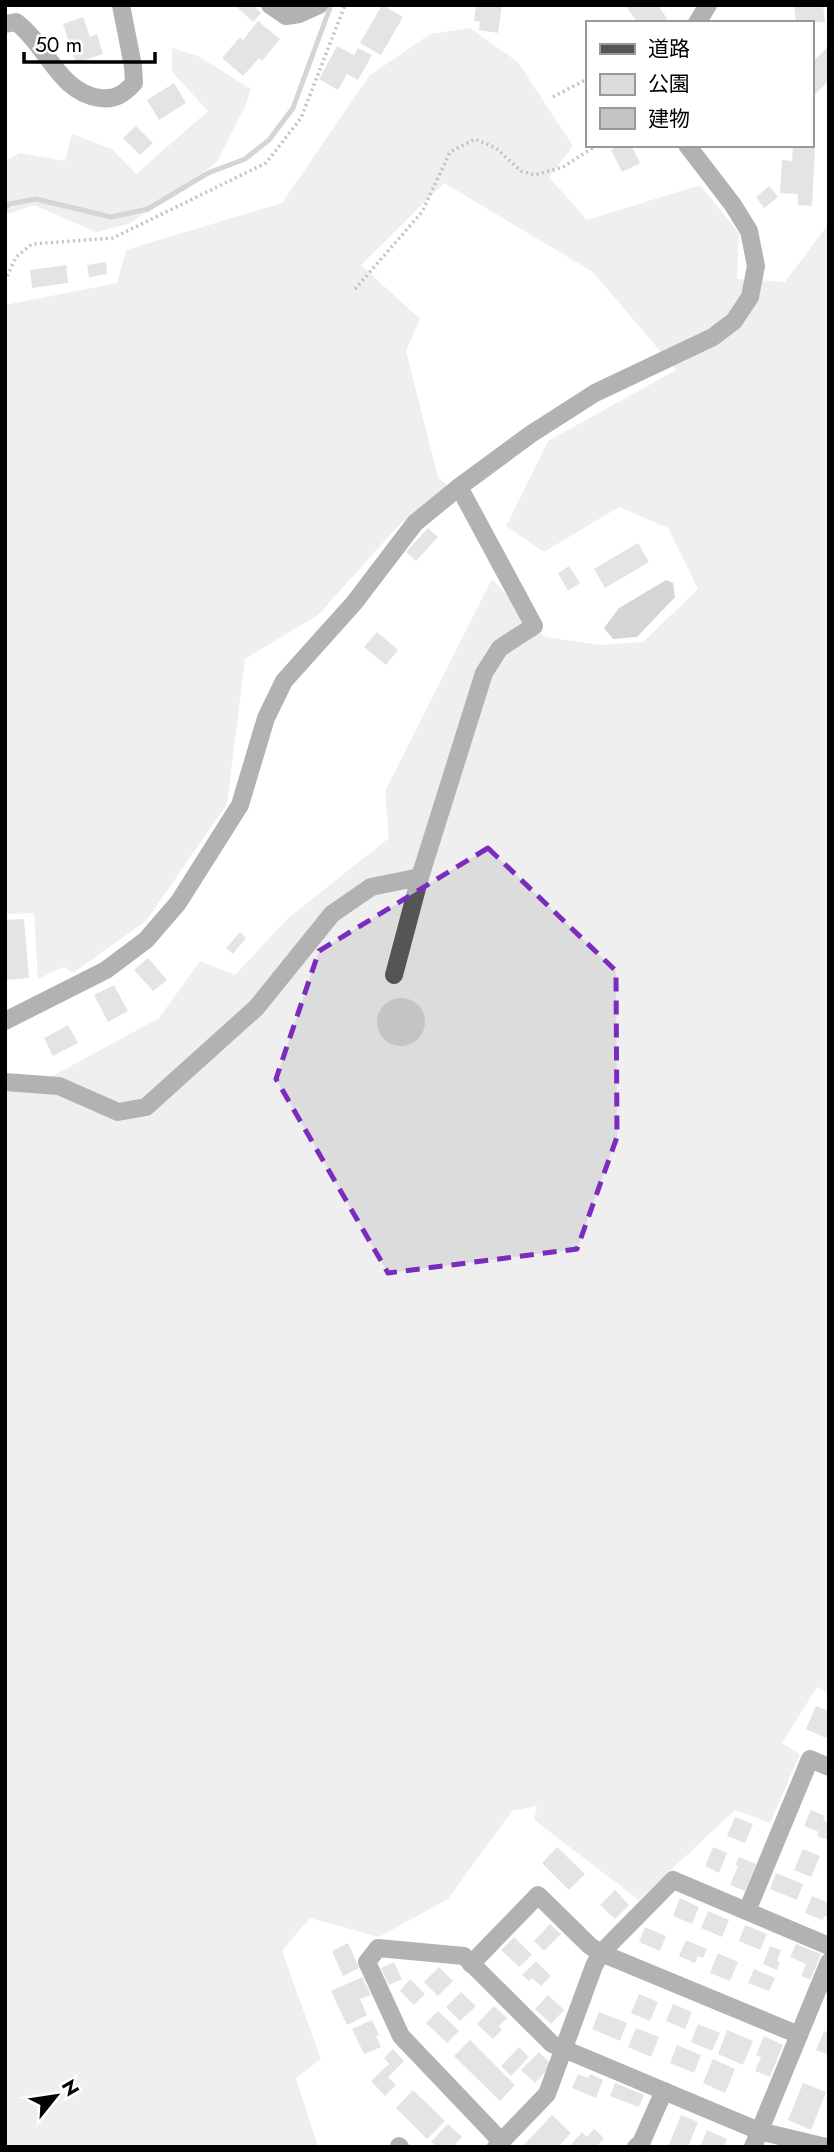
<svg xmlns="http://www.w3.org/2000/svg" width="834" height="2152" viewBox="0 0 834 2152" font-family="Jost,'Noto Sans JP',sans-serif">
<style>
.green{fill:#dcdcdc}
.water{fill:#a3a3a3}
.lines{fill:none;stroke-linecap:round;stroke-linejoin:round}
.stream{stroke:#a3a3a3;stroke-width:5}
.building{fill:#c4c4c4}
.path{stroke:#777;stroke-width:3.5;stroke-dasharray:2 3.5;stroke-linecap:butt}
.minor{stroke:#555;stroke-width:18}
.marked{fill:none;stroke:#7b2cbf;stroke-width:5;stroke-dasharray:14 9;stroke-linejoin:round}
</style>
<rect width="100%" height="100%" fill="#fff"/>
<!-- green -->
<g class="green">
<polygon points="470,28 518,62 573,146 549,177 587,220 700,185 739,233 737,279 785,282 829,223 829,1693 817,1687 782,1743 800,1754 770,1823 735,1810 639,1900 534,1820 537,1806 512,1811 448,1899 379,1937 310,1918 282,1951 321,2059 296,2078 318,2147 5,2147 5,1092 27,1090 159,1018 200,961 235,975 287,919 389,838 385,791 492,579 545,637 600,645 643,642 698,589 668,528 619,507 544,552 506,526 548,441 676,370 593,272 444,183 361,265 420,319 406,351 438,477 448,486 400,524 318,615 245,659 227,804 146,921 73,973 64,967 38,979 34,913 5,914 5,305 117,283 126,250 282,203 369,76 430,34"/>
<polygon points="172,48 198,56 251,89 245,107 216,163 129,224 96,232 34,205 5,215 5,161 20,153 65,161 72,134 112,149 136,174 208,111 172,72"/>
</g>
<!-- water -->
<polygon class="water" points="666,580 673,583 675,597 637,637 613,639 604,628 619,608"/>
<g class="lines">
<!-- stream -->
<polyline class="stream" points="5,208 9,204 36,199 111,217 148,209 208,173 245,159 269,140 293,108 331,5"/>
</g>
<!-- building -->
<g class="building">
<polygon points="240,5 253,5 261,13 253,22 238,8"/>
<polygon points="382,5 403,17 381,55 360,43"/>
<polygon points="476,5 502,5 498,33 479,30 480,22 474,21"/>
<polygon points="625,5 658,5 670,23 638,23"/>
<polygon points="794,5 823,5 825,22 796,23"/>
<polygon points="83,17 90,37 97,34 103,54 76,63 63,24"/>
<polygon points="258,21 280,39 262,61 259,58 243,76 222,58 240,37 243,40"/>
<polygon points="829,45 829,80 811,99 811,64"/>
<polygon points="337,46 354,55 358,48 372,55 358,80 347,74 338,90 319,79"/>
<polygon points="174,83 186,103 159,120 147,100"/>
<polygon points="136,126 153,143 140,155 123,138"/>
<polygon points="619,145 631,145 640,163 622,172 611,150"/>
<polygon points="793,146 815,147 812,206 798,205 798,194 780,193 782,160 792,161"/>
<polygon points="769,186 778,197 764,208 756,197"/>
<polygon points="106,262 107,274 89,277 87,265"/>
<polygon points="66,265 68,283 32,288 30,270"/>
<polygon points="428,528 438,537 416,561 406,552"/>
<polygon points="638,543 649,562 605,588 594,569"/>
<polygon points="569,566 580,583 568,591 558,573"/>
<polygon points="377,632 398,650 386,665 364,647"/>
<polygon points="24,919 29,978 5,980 5,920"/>
<polygon points="240,932 246,938 233,954 226,948"/>
<polygon points="148,958 167,980 153,991 134,970"/>
<polygon points="114,985 128,1011 108,1022 94,995"/>
<circle cx="401" cy="1022" r="24"/>
<polygon points="68,1025 78,1043 53,1056 44,1038"/>
<polygon points="816,1706 829,1711 829,1732 826,1738 806,1729"/>
<polygon points="811,1810 825,1816 823,1820 829,1823 828,1840 817,1836 819,1832 804,1826"/>
<polygon points="735,1817 753,1824 745,1843 727,1836"/>
<polygon points="557,1847 585,1874 569,1890 542,1863"/>
<polygon points="713,1847 727,1853 719,1873 705,1866"/>
<polygon points="803,1849 820,1856 811,1877 794,1870"/>
<polygon points="739,1857 756,1864 745,1891 730,1885 738,1866 735,1865"/>
<polygon points="776,1873 803,1884 797,1900 770,1889"/>
<polygon points="615,1890 629,1905 615,1919 600,1905"/>
<polygon points="812,1896 829,1903 829,1918 824,1916 823,1920 805,1913"/>
<polygon points="680,1898 699,1907 692,1924 673,1916"/>
<polygon points="708,1911 729,1920 722,1937 701,1928"/>
<polygon points="550,1924 561,1934 544,1951 534,1941"/>
<polygon points="745,1925 767,1934 760,1950 739,1941"/>
<polygon points="645,1927 666,1936 660,1951 639,1942"/>
<polygon points="514,1937 532,1955 519,1967 501,1950"/>
<polygon points="686,1940 707,1949 703,1958 698,1956 695,1963 679,1956"/>
<polygon points="348,1943 359,1968 343,1976 332,1951"/>
<polygon points="796,1944 821,1954 810,1980 801,1976 806,1964 790,1957"/>
<polygon points="770,1946 781,1950 777,1961 780,1962 777,1970 763,1964"/>
<polygon points="718,1953 738,1962 730,1981 710,1973"/>
<polygon points="536,1961 551,1976 541,1986 532,1978 529,1981 522,1975"/>
<polygon points="394,1962 402,1979 389,1985 381,1968"/>
<polygon points="439,1967 453,1981 438,1996 424,1982"/>
<polygon points="754,1969 775,1978 769,1991 748,1983"/>
<polygon points="362,1977 371,1995 360,1999 367,2015 347,2025 331,1991"/>
<polygon points="410,1979 425,1994 414,2005 400,1991"/>
<polygon points="461,1992 476,2006 460,2021 446,2007"/>
<polygon points="639,1994 658,2002 650,2021 631,2013"/>
<polygon points="548,1995 564,2010 551,2024 535,2009"/>
<polygon points="673,2004 692,2012 685,2029 666,2021"/>
<polygon points="494,2006 507,2018 499,2026 502,2030 493,2039 477,2024"/>
<polygon points="438,2011 459,2031 447,2043 426,2023"/>
<polygon points="599,2012 627,2023 620,2041 592,2029"/>
<polygon points="372,2020 379,2035 376,2036 381,2047 364,2054 352,2029"/>
<polygon points="698,2024 720,2033 712,2051 691,2042"/>
<polygon points="636,2028 659,2037 651,2057 628,2047"/>
<polygon points="727,2030 753,2041 743,2065 718,2054"/>
<polygon points="824,2031 829,2033 829,2055 816,2050"/>
<polygon points="764,2036 783,2045 770,2077 755,2071 761,2057 756,2055"/>
<polygon points="470,2040 515,2085 500,2101 454,2056"/>
<polygon points="677,2045 701,2055 694,2073 670,2063"/>
<polygon points="519,2047 529,2057 511,2076 501,2066"/>
<polygon points="393,2049 404,2061 388,2077 396,2085 385,2096 371,2081 389,2064 384,2058"/>
<polygon points="539,2052 552,2065 535,2083 521,2070"/>
<polygon points="713,2059 735,2069 725,2093 703,2083"/>
<polygon points="578,2074 588,2078 590,2074 603,2080 596,2098 572,2088"/>
<polygon points="615,2083 644,2095 639,2107 610,2096"/>
<polygon points="803,2083 826,2092 811,2130 788,2120"/>
<polygon points="413,2090 445,2121 427,2139 396,2108"/>
<polygon points="552,2115 571,2133 558,2147 522,2147"/>
<polygon points="681,2115 698,2122 688,2147 668,2147"/>
<polygon points="448,2124 462,2137 453,2147 437,2147 431,2142"/>
<polygon points="594,2129 604,2138 596,2147 569,2147 582,2132 587,2137"/>
<polygon points="707,2130 727,2139 724,2147 700,2147"/>
</g>
<g class="lines">
<!-- path -->
<g class="path">
<polyline points="553,97 587,79"/>
<polyline points="5,281 16,257 32,244 113,238 266,163 301,118 345,5"/>
<polyline points="355,289 422,212 450,152 475,139 496,148 521,171 535,175 563,167 597,145"/>
</g>
<!-- minor -->
<g class="minor">
<polyline points="270,5 286,16 299,14 319,5"/>
<polyline points="697,23 708,5"/>
<path d="M 5,24 L 16,22 C 47,45 59,93 100,98 C 115,100 124,94 134,83 L 133,66 L 121,5"/>
<polyline points="394,975 420,877 484,673 500,648 534,626 459,487"/>
<polyline points="5,1021 106,970 146,940 178,903 240,805 266,718 284,681 354,603 415,523 459,487 531,434 595,393 713,337 734,321 750,297 756,266 749,231 733,205 687,145"/>
<polyline points="5,1082 59,1086 118,1112 146,1107 256,1008 332,914 371,887 420,877"/>
<polyline points="747,1911 810,1759 829,1767"/>
<polyline points="471,1964 538,1895 590,1946 601,1953 799,2035"/>
<polyline points="501,2141 401,2036 367,1962 378,1948 464,1956 552,2044 759,2131 826,2147"/>
<polyline points="399,2146 400,2147"/>
<polyline points="496,2147 547,2094 594,1966 601,1953 673,1880 829,1946"/>
<polyline points="636,2147 641,2143 664,2091"/>
<polyline points="753,2147 829,1962"/>
</g>
</g>
<!-- marked area -->
<path d="M0 0H834V2152H0ZM 488,848 L 616,971 L 617,1137 L 577,1249 L 388,1273 L 276,1079 L 319,951 Z" fill="#fff" fill-opacity=".55" fill-rule="evenodd"/>
<path class="marked" d="M 488,848 L 616,971 L 617,1137 L 577,1249 L 388,1273 L 276,1079 L 319,951 Z"/>
<!-- border -->
<rect width="834" height="2152" fill="none" stroke="#000000" stroke-width="14"/>
<!-- legend -->
<rect x="586" y="21" width="228" height="126" fill="#ffffff" stroke="#999999" stroke-width="2"/>
<rect x="600" y="44" width="35" height="10" fill="#555555" stroke="#999999" stroke-width="2"/>
<text x="648" y="56" font-size="21" fill="#000000">道路</text>
<rect x="600" y="74" width="35" height="21" fill="#dcdcdc" stroke="#999999" stroke-width="2"/>
<text x="648" y="91" font-size="21" fill="#000000">公園</text>
<rect x="600" y="108" width="35" height="21" fill="#c4c4c4" stroke="#999999" stroke-width="2"/>
<text x="648" y="126" font-size="21" fill="#000000">建物</text>
<!-- north arrow -->
<g transform="translate(56 2096) rotate(60)" stroke="#ffffff" stroke-width="5" paint-order="stroke">
<path d="M0-5L12 26L0 18L-12 26Z" fill="#000000"/>
<text y="-10" font-size="19" font-weight="bold" text-anchor="middle" fill="#000000">N</text>
</g>
<!-- scale -->
<path d="M24 52v10h131v-10" fill="none" stroke="#000000" stroke-width="3.5"/>
<text x="35" y="52" font-size="21" fill="#000000" stroke="#ffffff" stroke-width="5" paint-order="stroke">50 m</text>
</svg>
